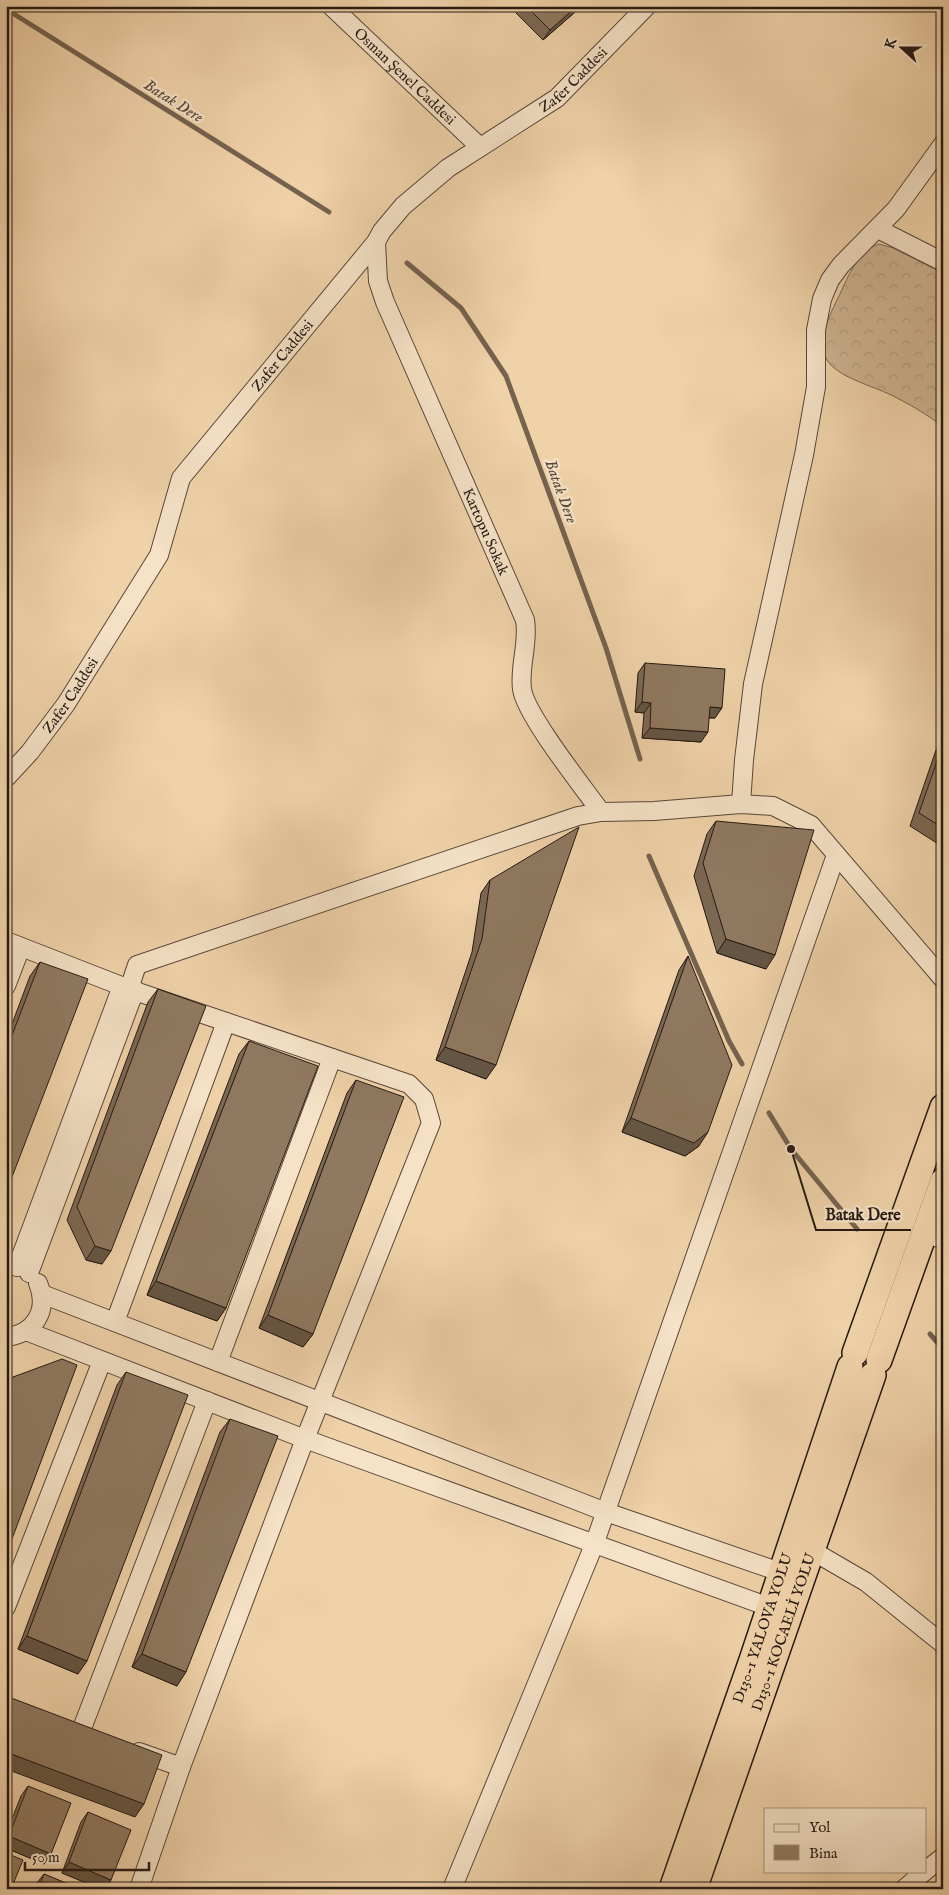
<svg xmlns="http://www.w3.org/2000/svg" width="949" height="1895" viewBox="0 0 949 1895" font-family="'IM FELL English',serif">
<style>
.forest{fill:url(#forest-crowns);stroke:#796652}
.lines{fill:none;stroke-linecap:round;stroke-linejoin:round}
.stream{stroke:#75624f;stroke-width:5}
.minor-casing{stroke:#584739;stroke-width:20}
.highway-casing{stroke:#251914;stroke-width:28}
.minor{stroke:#f5e2c7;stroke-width:18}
.highway{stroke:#f0d2a9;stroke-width:25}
.wall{fill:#7b6853;stroke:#251914}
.shaded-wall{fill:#645544;stroke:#251914}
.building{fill:#8f7961;stroke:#251914}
.labels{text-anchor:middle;stroke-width:4.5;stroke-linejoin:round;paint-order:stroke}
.street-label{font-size:15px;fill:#251914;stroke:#f5e2c7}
.water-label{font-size:16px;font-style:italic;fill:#5b4a3b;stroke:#f5e2c7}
.leader{fill:none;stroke:#251914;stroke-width:2}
.callout-dot{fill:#251914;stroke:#f5e2c7;stroke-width:2}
.callout-label{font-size:16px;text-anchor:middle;font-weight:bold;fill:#251914;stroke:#f5e2c7;stroke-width:4.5;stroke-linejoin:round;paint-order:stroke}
</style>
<defs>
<pattern id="forest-crowns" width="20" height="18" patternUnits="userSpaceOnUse" patternTransform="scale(1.25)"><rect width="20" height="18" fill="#cdb390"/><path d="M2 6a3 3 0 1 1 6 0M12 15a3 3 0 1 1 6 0" fill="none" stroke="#b0997b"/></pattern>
</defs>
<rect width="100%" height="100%" fill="#f0d2a9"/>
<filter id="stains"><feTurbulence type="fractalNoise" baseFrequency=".004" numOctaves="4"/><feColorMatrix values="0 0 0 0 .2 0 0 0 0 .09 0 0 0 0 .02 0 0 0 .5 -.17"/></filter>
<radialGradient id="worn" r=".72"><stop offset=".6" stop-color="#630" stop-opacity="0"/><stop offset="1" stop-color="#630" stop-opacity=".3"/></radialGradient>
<!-- forest -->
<path class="forest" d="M 879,244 L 893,248 L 943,273 L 943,427 C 927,414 909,404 891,395 C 873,386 837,377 827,360 C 816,340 831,312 840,294 C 848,276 859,250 879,244 Z"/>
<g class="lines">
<!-- stream -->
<g class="stream">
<polyline points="6,9 329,212"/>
<polyline points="407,263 461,308 506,376 606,648 640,759"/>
<polyline points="649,856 729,1041 742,1064"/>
<polyline points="769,1113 791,1149 857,1229"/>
<polyline points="930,1334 943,1349"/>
</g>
<!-- minor casing -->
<g class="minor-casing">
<g id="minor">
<path id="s1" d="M 331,6 L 480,147"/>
<polyline points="878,229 943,262"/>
<path id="s2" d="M 376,242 L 378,281 L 385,302 L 525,620 C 529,643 519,666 522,689 C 525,714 583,787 601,812"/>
<path id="s3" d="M 6,778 L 30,752 L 66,704 L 159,555 L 181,478 L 376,242 L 382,231 L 403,206 L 448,168 L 557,98 L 647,6"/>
<polyline points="741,804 744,760 753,684 804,455 816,387 816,330 822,299 830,280 841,265 896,209 943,144"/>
<polyline points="6,941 129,989 409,1084 424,1099 431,1123 305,1439 181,1767 139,1752"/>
<polyline points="6,986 21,947"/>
<polyline points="129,989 137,965 578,816 601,812 654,811 741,804 773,806 811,825 943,979"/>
<polyline points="924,1231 943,1240"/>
<polyline points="17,1267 122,986"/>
<polyline points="29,1273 135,990"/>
<polyline points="42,1294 606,1512 780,1572"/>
<polyline points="115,1322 226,1022"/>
<polyline points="26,1331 305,1439 769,1607"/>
<path d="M 6,1337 C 35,1334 49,1310 38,1283"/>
<polyline points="218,1362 332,1058"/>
<polyline points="811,1550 866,1582 943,1644"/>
<polyline points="6,1607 102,1361"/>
<polyline points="81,1731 207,1401"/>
<polyline points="925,1871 943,1857"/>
<polyline points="139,1889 181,1767"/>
<polyline points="452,1889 594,1545 836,855"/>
<polyline points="904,1889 925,1871"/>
</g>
</g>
<!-- highway casing -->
<g class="highway-casing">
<g id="highway">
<polyline points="855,1353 943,1107"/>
<polyline points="879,1360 943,1181"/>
<path id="s4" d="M 672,1889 L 752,1660 L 850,1367"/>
<path id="s5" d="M 694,1889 L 873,1375"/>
</g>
</g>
<!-- minor -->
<use href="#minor" class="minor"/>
<!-- highway -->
<use href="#highway" class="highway"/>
</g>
<!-- wall -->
<g class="wall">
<polygon points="509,6 582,6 543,40"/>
<polygon points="645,663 715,718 709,718 701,742 642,738 644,713 635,712 638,673"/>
<polygon points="943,740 943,847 910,826 936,750"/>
<polygon points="716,821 766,969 717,953 694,876 707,834"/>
<polygon points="490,880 486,1079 436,1060 472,952 481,893"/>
<polygon points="688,956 699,1146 685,1156 622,1132 679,970"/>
<polygon points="40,962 6,1191 6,1040 30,976"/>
<polygon points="158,989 102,1264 86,1260 67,1220 148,1002"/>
<polygon points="249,1041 226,1308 217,1321 147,1295 239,1054"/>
<polygon points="356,1080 313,1334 303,1347 259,1328 347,1093"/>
<polygon points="126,1372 78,1674 18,1649 117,1385"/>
<polygon points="13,1377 6,1555 6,1387"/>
<polygon points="230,1419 177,1686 132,1667 220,1432"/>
<polygon points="28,1786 44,1864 6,1848 6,1834 21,1796"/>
<polygon points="88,1812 111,1880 105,1889 101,1889 62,1873 81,1822"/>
<polygon points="44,1874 80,1889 35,1889 36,1884"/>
</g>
<!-- shaded-wall -->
<g class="shaded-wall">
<polygon points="577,6 582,6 543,40 550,30"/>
<polygon points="642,702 651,703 644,713 635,712"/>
<polygon points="710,707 722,708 715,718 703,717"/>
<polygon points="650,728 708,732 701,742 642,738"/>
<polygon points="726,939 775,955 766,969 717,953"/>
<polygon points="445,1047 496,1065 486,1079 436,1060"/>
<polygon points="631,1118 708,1132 699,1146 685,1156 622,1132"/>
<polygon points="95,1246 111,1251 102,1264 86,1260"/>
<polygon points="156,1281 226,1308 217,1321 147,1295"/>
<polygon points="268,1315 313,1334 303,1347 259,1328"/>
<polygon points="27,1636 87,1661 78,1674 18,1649"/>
<polygon points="142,1654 186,1672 177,1686 132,1667"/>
<polygon points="6,1752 144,1804 135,1817 6,1769"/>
<polygon points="9,1836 51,1854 44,1864 6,1848 6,1840"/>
<polygon points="69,1862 111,1880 105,1889 101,1889 62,1873"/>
</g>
<!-- building -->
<g class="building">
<polygon points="526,6 577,6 550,30"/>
<polygon points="645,663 725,669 722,708 710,707 708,732 650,728 651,703 642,702"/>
<polygon points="943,744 943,828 919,813"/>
<polygon points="716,821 814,830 775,955 726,939 703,863"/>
<polygon points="579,827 496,1065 445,1047 482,939 490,880"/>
<polygon points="688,956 732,1065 708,1132 694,1143 631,1118"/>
<polygon points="40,962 88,979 7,1190 6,1190 6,1051"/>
<polygon points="158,989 206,1006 111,1251 95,1246 77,1207"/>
<polygon points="249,1041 318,1066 226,1308 156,1281"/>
<polygon points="356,1080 404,1097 313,1334 268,1315"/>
<polygon points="62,1359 77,1365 6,1555 6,1396 13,1377"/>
<polygon points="126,1372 188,1395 87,1661 27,1636"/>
<polygon points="230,1419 278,1436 186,1672 142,1654"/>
<polygon points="6,1696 162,1755 144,1804 6,1752"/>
<polygon points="6,1780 9,1781 6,1787"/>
<polygon points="28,1786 71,1803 51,1854 9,1836"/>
<polygon points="88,1812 131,1830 111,1880 69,1862"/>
<polygon points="6,1853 23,1860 11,1889 6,1889"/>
<polygon points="44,1874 80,1889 38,1889"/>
</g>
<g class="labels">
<!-- street labels -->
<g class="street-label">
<text dy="5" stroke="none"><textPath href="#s1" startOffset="102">Osman Şenel Caddesi</textPath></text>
<text dy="5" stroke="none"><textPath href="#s3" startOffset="915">Zafer Caddesi</textPath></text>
<text dy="5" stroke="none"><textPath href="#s3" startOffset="510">Zafer Caddesi</textPath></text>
<text dy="5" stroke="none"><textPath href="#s2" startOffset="312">Kartopu Sokak</textPath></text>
<text dy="5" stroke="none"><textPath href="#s3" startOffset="105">Zafer Caddesi</textPath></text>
<text dy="5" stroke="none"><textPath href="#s4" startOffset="276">D130-1 YALOVA YOLU</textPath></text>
<text dy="5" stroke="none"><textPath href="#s5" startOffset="272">D130-1 KOCAELİ YOLU</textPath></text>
</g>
<!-- water labels -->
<g class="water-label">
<text transform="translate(174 100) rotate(32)" y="6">Batak Dere</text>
<text transform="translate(562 491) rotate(70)" y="6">Batak Dere</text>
</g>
</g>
<!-- callouts -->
<path class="leader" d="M791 1149L816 1230H911"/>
<circle class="callout-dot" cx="791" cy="1149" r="5"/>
<g class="callout-label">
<text x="863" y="1220">Batak Dere</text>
</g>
<!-- margin -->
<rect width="949" height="1895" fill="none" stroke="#f0d2a9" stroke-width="25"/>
<rect x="8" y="8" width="934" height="1880" fill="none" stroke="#251914" stroke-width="2.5"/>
<rect x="12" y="12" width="924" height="1870" fill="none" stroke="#251914"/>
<!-- legend -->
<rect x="764" y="1808" width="162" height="65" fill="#f5e2c7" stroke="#a2927f"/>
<rect x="774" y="1824" width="25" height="8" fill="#f5e2c7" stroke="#a2927f"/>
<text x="809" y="1832" font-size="15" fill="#251914">Yol</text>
<rect x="774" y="1845" width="25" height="15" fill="#8f7961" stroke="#a2927f"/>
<text x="809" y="1858" font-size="15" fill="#251914">Bina</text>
<!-- north arrow -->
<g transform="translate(902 48) rotate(291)" stroke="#f5e2c7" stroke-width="4" paint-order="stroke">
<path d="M0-4L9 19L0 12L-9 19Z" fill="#251914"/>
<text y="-8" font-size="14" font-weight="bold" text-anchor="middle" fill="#251914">K</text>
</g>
<!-- scale -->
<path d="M25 1862v8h124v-8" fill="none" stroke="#251914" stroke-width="2.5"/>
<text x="32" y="1862" font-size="15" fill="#251914" stroke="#f5e2c7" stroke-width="4" paint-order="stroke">50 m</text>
<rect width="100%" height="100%" filter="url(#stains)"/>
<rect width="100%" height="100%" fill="url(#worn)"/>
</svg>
